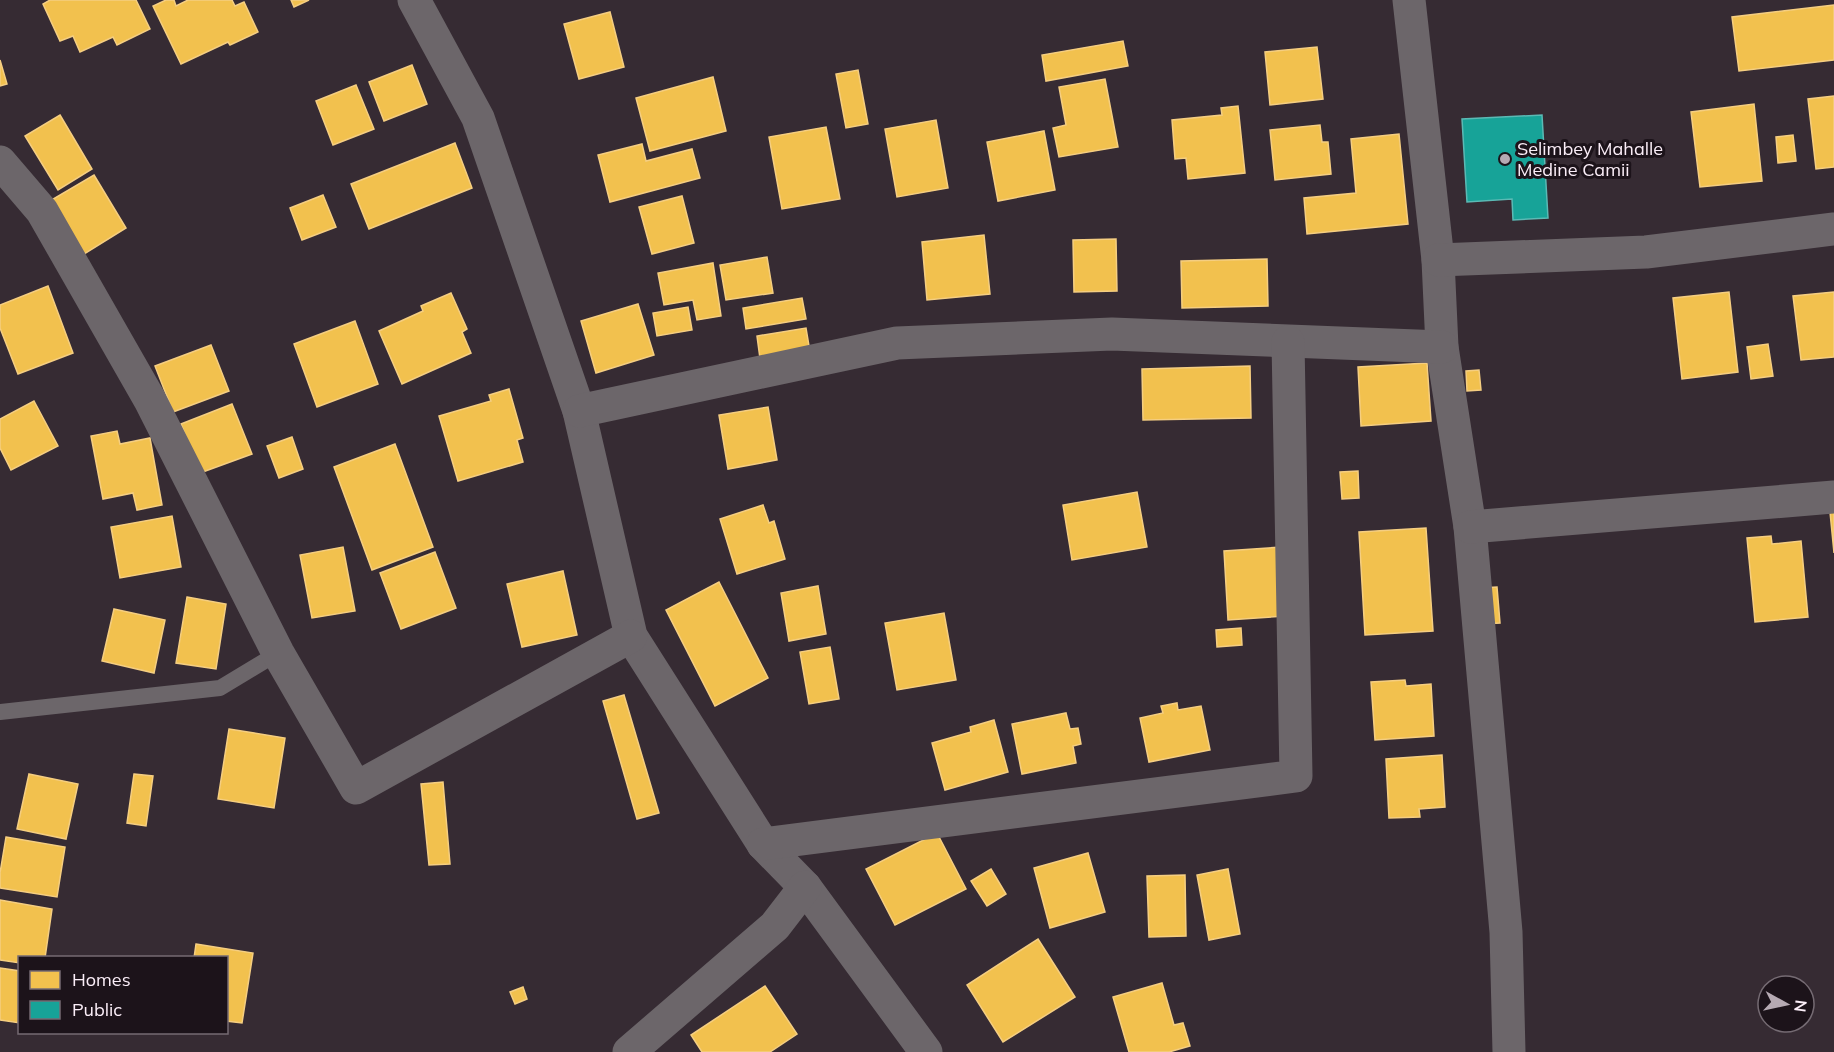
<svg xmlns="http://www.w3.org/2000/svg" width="1834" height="1052" viewBox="0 0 1834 1052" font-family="Mulish,sans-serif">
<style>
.homes{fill:#f2c14e;stroke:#f5ce81;stroke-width:1.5}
.public{fill:#17a398;stroke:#5bbab5;stroke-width:1.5}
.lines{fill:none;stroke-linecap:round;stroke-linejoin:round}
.service{stroke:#6c666a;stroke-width:16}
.minor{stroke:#6c666a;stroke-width:33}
.poi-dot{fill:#b6aab3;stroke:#1c131a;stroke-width:2}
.labels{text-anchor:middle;stroke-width:6;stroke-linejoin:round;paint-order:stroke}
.poi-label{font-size:18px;fill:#fbeef8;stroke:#1c131a;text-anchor:start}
</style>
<rect width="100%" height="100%" fill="#362b33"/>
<!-- homes -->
<g class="homes">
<polygon points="50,0 136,0 150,29 117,45 113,37 80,52 73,36 60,41 43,4"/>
<polygon points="166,0 174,0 176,6 188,0 232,0 235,6 244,2 258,32 230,45 228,42 181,64 153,6"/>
<polygon points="291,0 309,0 294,7"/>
<polygon points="1834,5 1834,60 1739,71 1732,17"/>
<polygon points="610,12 624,67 579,79 564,24"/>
<polygon points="1123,41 1128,66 1046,81 1042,55"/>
<polygon points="1317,47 1323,99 1270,105 1265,52"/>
<polygon points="0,60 7,84 0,86"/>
<polygon points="412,65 427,104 384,121 369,82"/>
<polygon points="858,70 868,124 846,128 836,74"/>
<polygon points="713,77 726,131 650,151 636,98"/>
<polygon points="1105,79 1118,147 1059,157 1053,128 1066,125 1059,87"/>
<polygon points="356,85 374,129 333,145 316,101"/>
<polygon points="1834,96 1834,167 1816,169 1808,99"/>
<polygon points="1754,104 1762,181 1700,187 1691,112"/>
<polygon points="1238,106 1245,173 1188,179 1186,158 1175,159 1172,120 1222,115 1221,108"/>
<polygon points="60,115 92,169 58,190 25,136"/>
<polygon points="936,120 948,188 897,197 885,129"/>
<polygon points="1320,125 1322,142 1328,142 1331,174 1275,180 1270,130"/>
<polygon points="826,127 840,199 782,209 769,137"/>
<polygon points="1044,131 1055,190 998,201 987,142"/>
<polygon points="1399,134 1408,224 1307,234 1304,198 1356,193 1351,139"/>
<polygon points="1793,135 1796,161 1778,163 1776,137"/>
<polygon points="455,143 472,188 369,229 351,184"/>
<polygon points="642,144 646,161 692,149 700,178 610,202 598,155"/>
<polygon points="94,175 126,228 76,259 43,205"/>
<polygon points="323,195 336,227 302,240 290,208"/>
<polygon points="682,196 694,243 652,254 639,207"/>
<polygon points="984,235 990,294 927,300 922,242"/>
<polygon points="1116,239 1117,291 1074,292 1073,240"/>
<polygon points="767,257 773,293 726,300 720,265"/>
<polygon points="1267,259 1268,306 1182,308 1181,261"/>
<polygon points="713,263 721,316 697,320 693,300 664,305 658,273"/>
<polygon points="48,286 73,353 18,374 0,328 0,305"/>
<polygon points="1729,292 1738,372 1682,379 1673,298"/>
<polygon points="1834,292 1834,357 1801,360 1793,296"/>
<polygon points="451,293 467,329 462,332 471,353 402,384 379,331 423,311 421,306"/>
<polygon points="802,298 806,319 746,329 743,308"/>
<polygon points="638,304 654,355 596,373 581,321"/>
<polygon points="688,307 692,330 657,336 653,313"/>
<polygon points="355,321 378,384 317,407 294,344"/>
<polygon points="806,328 811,358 761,366 757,336"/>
<polygon points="1768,344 1773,376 1751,379 1747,347"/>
<polygon points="211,345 229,391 173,412 155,366"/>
<polygon points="1427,363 1431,421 1361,426 1358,367"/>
<polygon points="1250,366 1251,418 1143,420 1142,369"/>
<polygon points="1479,370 1481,390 1467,391 1466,371"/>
<polygon points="509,389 523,438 517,440 523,462 458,481 439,416 491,401 489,395"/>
<polygon points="34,401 58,446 11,470 0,448 0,419"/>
<polygon points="232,404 252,454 200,473 181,424"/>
<polygon points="768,407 777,460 728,469 719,415"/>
<polygon points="117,431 120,444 150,438 162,505 137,510 133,493 103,499 91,436"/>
<polygon points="292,437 303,469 279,478 267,446"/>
<polygon points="395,444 433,547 372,570 334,467"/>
<polygon points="1358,471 1359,498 1342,499 1340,472"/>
<polygon points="1137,492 1147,547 1072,560 1063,505"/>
<polygon points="763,505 769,523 774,521 785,559 737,574 720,519"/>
<polygon points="1830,512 1834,512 1834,553"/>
<polygon points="172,516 181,567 120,578 111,527"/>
<polygon points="1426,528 1433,631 1365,635 1359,532"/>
<polygon points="1771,536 1772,544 1801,541 1808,617 1755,622 1747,538"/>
<polygon points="343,547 355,611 312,618 300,555"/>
<polygon points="1281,547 1285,616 1228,620 1224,551"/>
<polygon points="435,552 456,608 401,629 380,573"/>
<polygon points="563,571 577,635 522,647 507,584"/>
<polygon points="719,582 768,678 715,706 666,610"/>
<polygon points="818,586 826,634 789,641 781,593"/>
<polygon points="1497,587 1500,623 1482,624 1480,588"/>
<polygon points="187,597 226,604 216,669 176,663"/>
<polygon points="114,609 165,620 154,673 102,661"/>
<polygon points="944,613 956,680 897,690 885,623"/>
<polygon points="1241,628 1242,645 1217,647 1216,630"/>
<polygon points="830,647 839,699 809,704 800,652"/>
<polygon points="1405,680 1406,686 1431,684 1434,736 1375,740 1371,682"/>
<polygon points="624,695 659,813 637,819 603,701"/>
<polygon points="1177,703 1178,710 1201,706 1210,750 1149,762 1140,718 1163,713 1161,706"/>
<polygon points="1066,713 1070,729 1078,728 1081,744 1073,746 1076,763 1022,774 1012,724"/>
<polygon points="994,720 1008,772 945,790 932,743 971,732 970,727"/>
<polygon points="229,729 285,738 274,808 218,799"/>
<polygon points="1442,755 1445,807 1419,809 1420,817 1389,818 1386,759"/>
<polygon points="29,774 78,784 66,839 17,829"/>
<polygon points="134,774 153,776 146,826 127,823"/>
<polygon points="443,782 450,864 429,865 421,784"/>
<polygon points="937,833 966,889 895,925 866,869"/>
<polygon points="6,837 65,847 57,897 0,888 0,873"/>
<polygon points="1088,853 1105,912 1050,928 1034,868"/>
<polygon points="991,869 1006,894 987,906 971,881"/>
<polygon points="1228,869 1240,934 1209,940 1197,875"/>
<polygon points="1185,875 1186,936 1149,937 1147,876"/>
<polygon points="0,900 52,909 45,958 20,958 20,963 0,960"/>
<polygon points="1038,939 1075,997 1003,1042 967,985"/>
<polygon points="196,944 253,953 242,1023 226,1021 226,958 194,958"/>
<polygon points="0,968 20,971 20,1023 0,1020"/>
<polygon points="1162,983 1174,1025 1183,1023 1190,1046 1169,1052 1129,1052 1113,997"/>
<polygon points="765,986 797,1034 770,1052 702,1052 691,1035"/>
<polygon points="523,987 527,999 515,1004 510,992"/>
</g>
<!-- public -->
<polygon class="public" points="1542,115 1548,218 1513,220 1512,199 1467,202 1462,119"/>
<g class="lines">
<!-- service -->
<polyline class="service" points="0,712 220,688 278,653"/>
<!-- minor -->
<g class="minor">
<polyline points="414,0 478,118 579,411 631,636 763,844 805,887 926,1052"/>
<polyline points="1409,0 1438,260 1442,347 1470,527 1506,932 1509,1052"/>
<polyline points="0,162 42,211 150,400 278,653 356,788 631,636"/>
<polyline points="1438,260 1646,252 1834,229"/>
<polyline points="579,411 897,343 1112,334 1442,347"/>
<polyline points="1470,527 1834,497"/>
<polyline points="763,844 1296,776 1288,342"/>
<polyline points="629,1052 775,926 805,887"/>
</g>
</g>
<!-- markers -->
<circle class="poi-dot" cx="1505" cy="159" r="6"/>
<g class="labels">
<!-- poi labels -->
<g class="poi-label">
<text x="1517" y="155">Selimbey Mahalle<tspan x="1517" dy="21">Medine Camii</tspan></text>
</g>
</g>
<!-- legend -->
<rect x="18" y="956" width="210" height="78" fill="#1c131a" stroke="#756b73" stroke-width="1.5"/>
<rect x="30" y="971" width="30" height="18" fill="#f2c14e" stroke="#756b73" stroke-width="1.5"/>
<text x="72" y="986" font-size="18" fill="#fbeef8">Homes</text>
<rect x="30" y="1001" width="30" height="18" fill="#17a398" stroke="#756b73" stroke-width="1.5"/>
<text x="72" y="1016" font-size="18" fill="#fbeef8">Public</text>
<!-- north arrow -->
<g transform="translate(1786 1004) rotate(98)"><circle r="28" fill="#1c131a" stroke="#756b73" stroke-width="1.5"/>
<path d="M0-4.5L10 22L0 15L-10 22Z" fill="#b6aab3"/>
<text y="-9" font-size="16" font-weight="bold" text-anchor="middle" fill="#fbeef8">N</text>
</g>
</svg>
